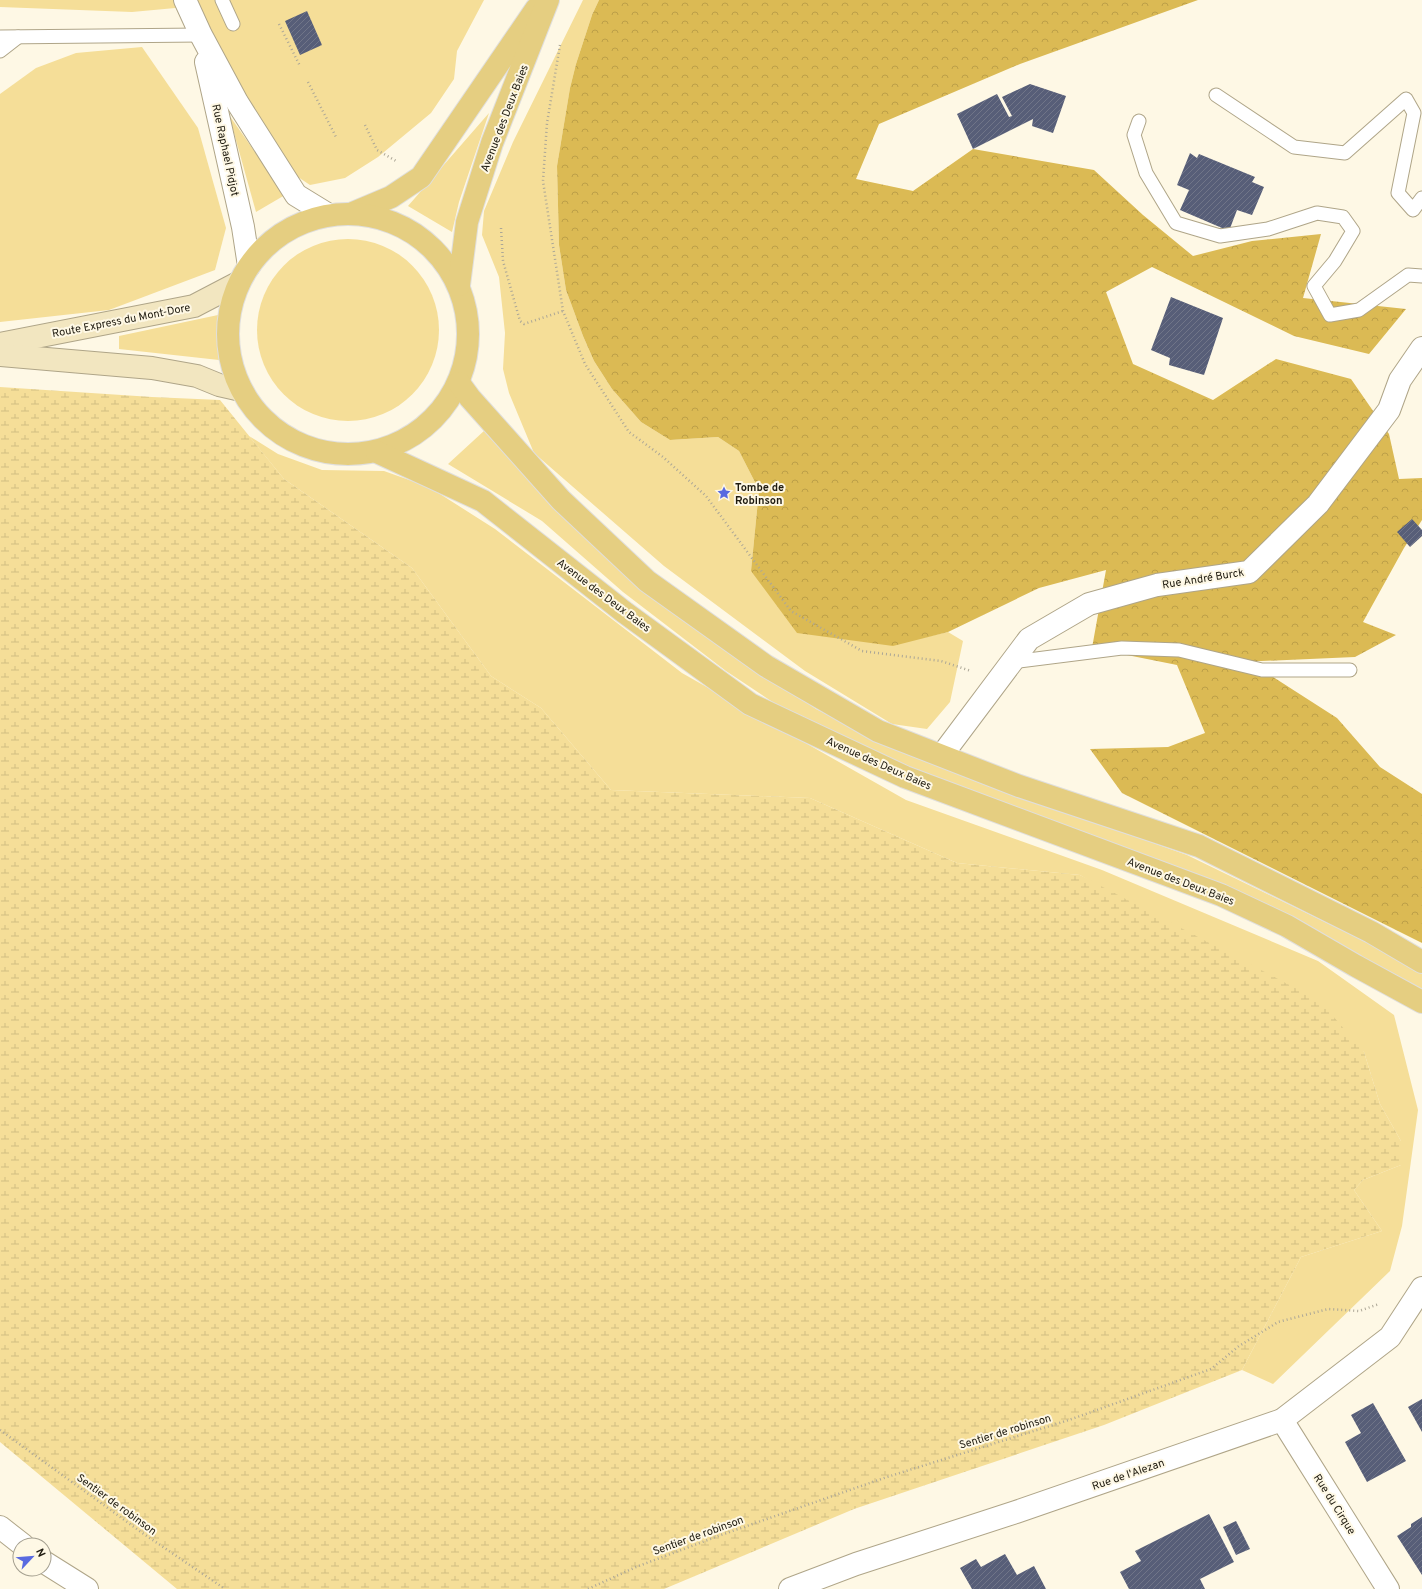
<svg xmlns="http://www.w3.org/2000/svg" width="1422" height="1589" viewBox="0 0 1422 1589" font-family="Overpass,sans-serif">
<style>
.grass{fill:#f5de98}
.forest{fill:url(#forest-crowns)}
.wetland{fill:url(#wetland-marsh)}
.building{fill:url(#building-hatch)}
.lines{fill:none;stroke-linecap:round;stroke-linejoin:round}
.service-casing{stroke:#afa588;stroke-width:15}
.minor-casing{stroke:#afa588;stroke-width:24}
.tertiary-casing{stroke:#afa588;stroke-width:24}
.secondary-casing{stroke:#afa588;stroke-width:24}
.primary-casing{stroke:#e0dfdd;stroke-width:24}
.path{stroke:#aca797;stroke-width:2.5;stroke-dasharray:1 3;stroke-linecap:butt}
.service{stroke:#fff;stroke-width:13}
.minor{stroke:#fff;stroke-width:22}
.tertiary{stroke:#fff;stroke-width:22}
.secondary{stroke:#f2e6c0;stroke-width:22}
.primary{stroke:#e5ce81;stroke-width:22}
.labels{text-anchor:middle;stroke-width:4;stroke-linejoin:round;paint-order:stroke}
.street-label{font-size:11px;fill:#1e1a0f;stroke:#fef8e5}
.poi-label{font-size:11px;font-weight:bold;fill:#1e1a0f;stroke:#fef8e5;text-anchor:start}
</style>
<defs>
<pattern id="forest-crowns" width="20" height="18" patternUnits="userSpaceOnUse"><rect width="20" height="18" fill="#dbba54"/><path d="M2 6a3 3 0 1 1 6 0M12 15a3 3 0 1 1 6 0" fill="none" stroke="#bc9f48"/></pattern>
<pattern id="wetland-marsh" width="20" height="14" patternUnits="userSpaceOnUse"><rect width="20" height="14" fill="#f5de98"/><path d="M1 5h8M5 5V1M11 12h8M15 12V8" fill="none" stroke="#d2be82"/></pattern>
<pattern id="building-hatch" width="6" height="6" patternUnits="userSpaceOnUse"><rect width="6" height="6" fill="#575e78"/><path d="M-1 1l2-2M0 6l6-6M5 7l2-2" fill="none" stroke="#707588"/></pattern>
</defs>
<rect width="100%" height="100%" fill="#fef8e5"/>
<!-- grass -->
<g class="grass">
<polygon points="0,0 484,0 457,51 454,79 431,113 378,157 345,178 310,185 289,171 265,143 197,6 132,12 0,7"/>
<polygon points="583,0 599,0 592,15 576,64 570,88 557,166 559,245 566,290 583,336 594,361 612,389 641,422 670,440 718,437 739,451 759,490 751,571 922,638 948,632 963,641 950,702 927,729 892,724 805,671 664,566 534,453 509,393 503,369 505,333 499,277 482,235 484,211 513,142"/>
<polygon points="142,47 198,128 226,228 215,270 109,310 0,322 0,94 36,68 76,53"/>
<polygon points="489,113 459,202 452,232 408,206"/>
<polygon points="229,115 285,195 256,212"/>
<circle cx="348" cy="330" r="91"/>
<polygon points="218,315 219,360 119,349 119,336"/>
<polygon points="485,430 552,507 653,593 729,650 816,709 899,750 977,780 1187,855 1385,951 1422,972 1422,994 1033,819 810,727 726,671 623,592 542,521 448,464"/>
<polygon points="249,436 278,454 322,470 384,471 429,487 495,529 682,673 906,800 1102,870 1318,961 1394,1015 1418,1110 1402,1226 1390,1271 1273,1384 1242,1370 1301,1257 1382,1231 1354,1190 1363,1180 1401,1165 1401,1141 1380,1104 1364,1052 1080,875 957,863 810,798 611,790 541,708 491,676 412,568 284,479"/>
</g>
<!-- forest -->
<polygon class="forest" points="599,0 1198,0 1020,64 879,124 856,179 913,191 973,149 1094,170 1143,215 1193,256 1252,241 1321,234 1303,298 1406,309 1369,354 1294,336 1152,267 1106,292 1133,364 1213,400 1276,359 1351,379 1389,434 1399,479 1422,478 1422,520 1404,548 1363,622 1396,635 1355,657 1240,662 1262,670 1337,718 1380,767 1422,794 1422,943 1122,793 1090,749 1168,747 1205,733 1177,665 1092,648 1106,570 1039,588 948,632 893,646 797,633 751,571 759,490 739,451 718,437 670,440 641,422 612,389 594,361 583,336 566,290 559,245 557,166 570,88 576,64 592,15"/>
<!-- wetland -->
<polygon class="wetland" points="0,387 152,397 220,400 284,479 412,568 491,676 541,708 611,790 810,798 957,863 1080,875 1320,1001 1364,1052 1380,1104 1401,1141 1401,1165 1363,1180 1354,1190 1382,1231 1301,1257 1242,1370 1104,1425 854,1509 664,1589 177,1589 0,1442"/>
<!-- building -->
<g class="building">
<polygon points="307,11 322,45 300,55 285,21"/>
<polygon points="1030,84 1066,96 1053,133 1032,126 1033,119 973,149 957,114 997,94 1009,117 1012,116 1002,97"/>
<polygon points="1190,153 1197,158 1199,154 1255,177 1252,182 1264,187 1252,215 1237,210 1229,231 1180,210 1189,190 1177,185"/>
<polygon points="1171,297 1223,318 1204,375 1169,365 1170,358 1151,350"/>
<polygon points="1412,519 1422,530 1422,536 1410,547 1397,532"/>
<polygon points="1422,1399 1422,1432 1408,1407"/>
<polygon points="1373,1403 1406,1461 1367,1482 1345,1442 1361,1433 1351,1415"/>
<polygon points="1209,1514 1234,1562 1200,1579 1205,1589 1129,1589 1120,1572 1141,1561 1135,1551"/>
<polygon points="1422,1517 1422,1575 1397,1536 1411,1527 1411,1524"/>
<polygon points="1236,1521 1250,1549 1236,1555 1223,1527"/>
<polygon points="1005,1554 1017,1575 1034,1566 1046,1589 972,1589 960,1568 976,1559 981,1567"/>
</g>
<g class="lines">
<!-- service casing -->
<g class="service-casing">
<g id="service">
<polyline points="222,0 233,24"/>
<polyline points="0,37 201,35"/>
<polyline points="0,51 18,37"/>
<polyline points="1216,95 1294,147 1345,153 1406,99 1414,113 1398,193 1413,210 1422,198"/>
<polyline points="1139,121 1134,135 1146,173 1176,223 1220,236 1268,229 1317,213 1343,217 1353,231 1335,261 1314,286 1330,315 1359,310 1408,275 1422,276"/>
<polyline points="1012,662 1122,648 1179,650 1262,670 1350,670"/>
</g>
</g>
<!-- minor casing -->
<g class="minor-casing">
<g id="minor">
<polyline points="185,0 201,35 237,102 296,195 327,214"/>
<polyline points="206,62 243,227 249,266"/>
<polyline points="1282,1420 1388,1589"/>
<polyline points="0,1527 23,1545"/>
<polyline points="44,1562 87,1589"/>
<polyline points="790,1589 856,1564 1016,1512 1282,1420 1390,1337 1422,1288"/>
</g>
</g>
<!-- tertiary casing -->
<g class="tertiary-casing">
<polyline id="tertiary" points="942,755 1029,639 1089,604 1157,585 1249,572 1318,504 1389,410 1400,380 1422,348"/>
</g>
<!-- secondary casing -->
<g class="secondary-casing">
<g id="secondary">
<polyline points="0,344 194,306 238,283"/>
<polyline points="0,355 152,368 197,376 219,385 241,390"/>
</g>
</g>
<!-- primary casing -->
<g class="primary-casing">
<g id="primary">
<polyline points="353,213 391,197 421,177 536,9"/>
<circle cx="348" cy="334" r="120"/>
<polyline points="459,285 467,222 492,143 548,0"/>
<polyline points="459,383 470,398 561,500 647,581 766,666 878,731 1019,786 1199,846 1371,932 1422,962"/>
<polyline points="377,452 483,501 624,612 750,704 905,777 1221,895 1287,926 1356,966 1422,1002"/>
</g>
</g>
<!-- path -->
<g class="path">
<polyline points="279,24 300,66"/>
<polyline points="560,45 547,123 543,181 563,311 585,364 629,432 663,457 706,496 791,611 862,651 941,661 971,671"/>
<polyline points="308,82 336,137"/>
<polyline points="365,125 377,150 396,161"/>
<polyline points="501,228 503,261 520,321 524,324 563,311"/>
<polyline points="0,1430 141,1532 225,1589"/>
<polyline points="588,1589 636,1567 721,1535 887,1477 1069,1420 1211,1369 1239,1346 1278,1322 1328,1309 1359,1311 1379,1304"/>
</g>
<!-- service -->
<use href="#service" class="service"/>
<!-- minor -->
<use href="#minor" class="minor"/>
<!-- tertiary -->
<use href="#tertiary" class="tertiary"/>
<!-- secondary -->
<use href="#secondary" class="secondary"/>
<!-- primary -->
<use href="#primary" class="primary"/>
</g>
<!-- icons -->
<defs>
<g id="sight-bare" transform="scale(1.08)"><path d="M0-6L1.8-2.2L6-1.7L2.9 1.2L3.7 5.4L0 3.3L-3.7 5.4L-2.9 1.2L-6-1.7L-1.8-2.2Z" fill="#596ae0" stroke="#fef8e5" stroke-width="2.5" paint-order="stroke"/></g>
</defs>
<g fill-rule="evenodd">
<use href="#sight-bare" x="724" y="493"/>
</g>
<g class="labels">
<!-- street labels -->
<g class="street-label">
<text transform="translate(504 118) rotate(-69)" y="4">Avenue des Deux Baies</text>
<text transform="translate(226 150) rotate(78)" y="4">Rue Raphael Pidjot</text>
<text transform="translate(121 320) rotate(-11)" y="4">Route Express du Mont-Dore</text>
<text transform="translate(1203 578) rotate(-9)" y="4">Rue André Burck</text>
<text transform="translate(604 595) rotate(37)" y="4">Avenue des Deux Baies</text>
<text transform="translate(879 763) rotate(24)" y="4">Avenue des Deux Baies</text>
<text transform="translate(1181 881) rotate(21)" y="4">Avenue des Deux Baies</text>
<text transform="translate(1005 1431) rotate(-17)" y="4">Sentier de robinson</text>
<text transform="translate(1128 1474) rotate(-19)" y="4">Rue de l'Alezan</text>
<text transform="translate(117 1504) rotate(36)" y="4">Sentier de robinson</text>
<text transform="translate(1335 1504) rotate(58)" y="4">Rue du Cirque</text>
<text transform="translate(698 1535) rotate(-20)" y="4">Sentier de robinson</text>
</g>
<!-- poi labels -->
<g class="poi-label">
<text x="735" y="491">Tombe de<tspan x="735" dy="13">Robinson</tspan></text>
</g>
</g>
<!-- north arrow -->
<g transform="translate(32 1557) rotate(64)"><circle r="19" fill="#fef8e5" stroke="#a49f8f"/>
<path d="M0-3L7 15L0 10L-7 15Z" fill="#596ae0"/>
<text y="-6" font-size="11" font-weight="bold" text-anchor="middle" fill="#1e1a0f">N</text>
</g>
</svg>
